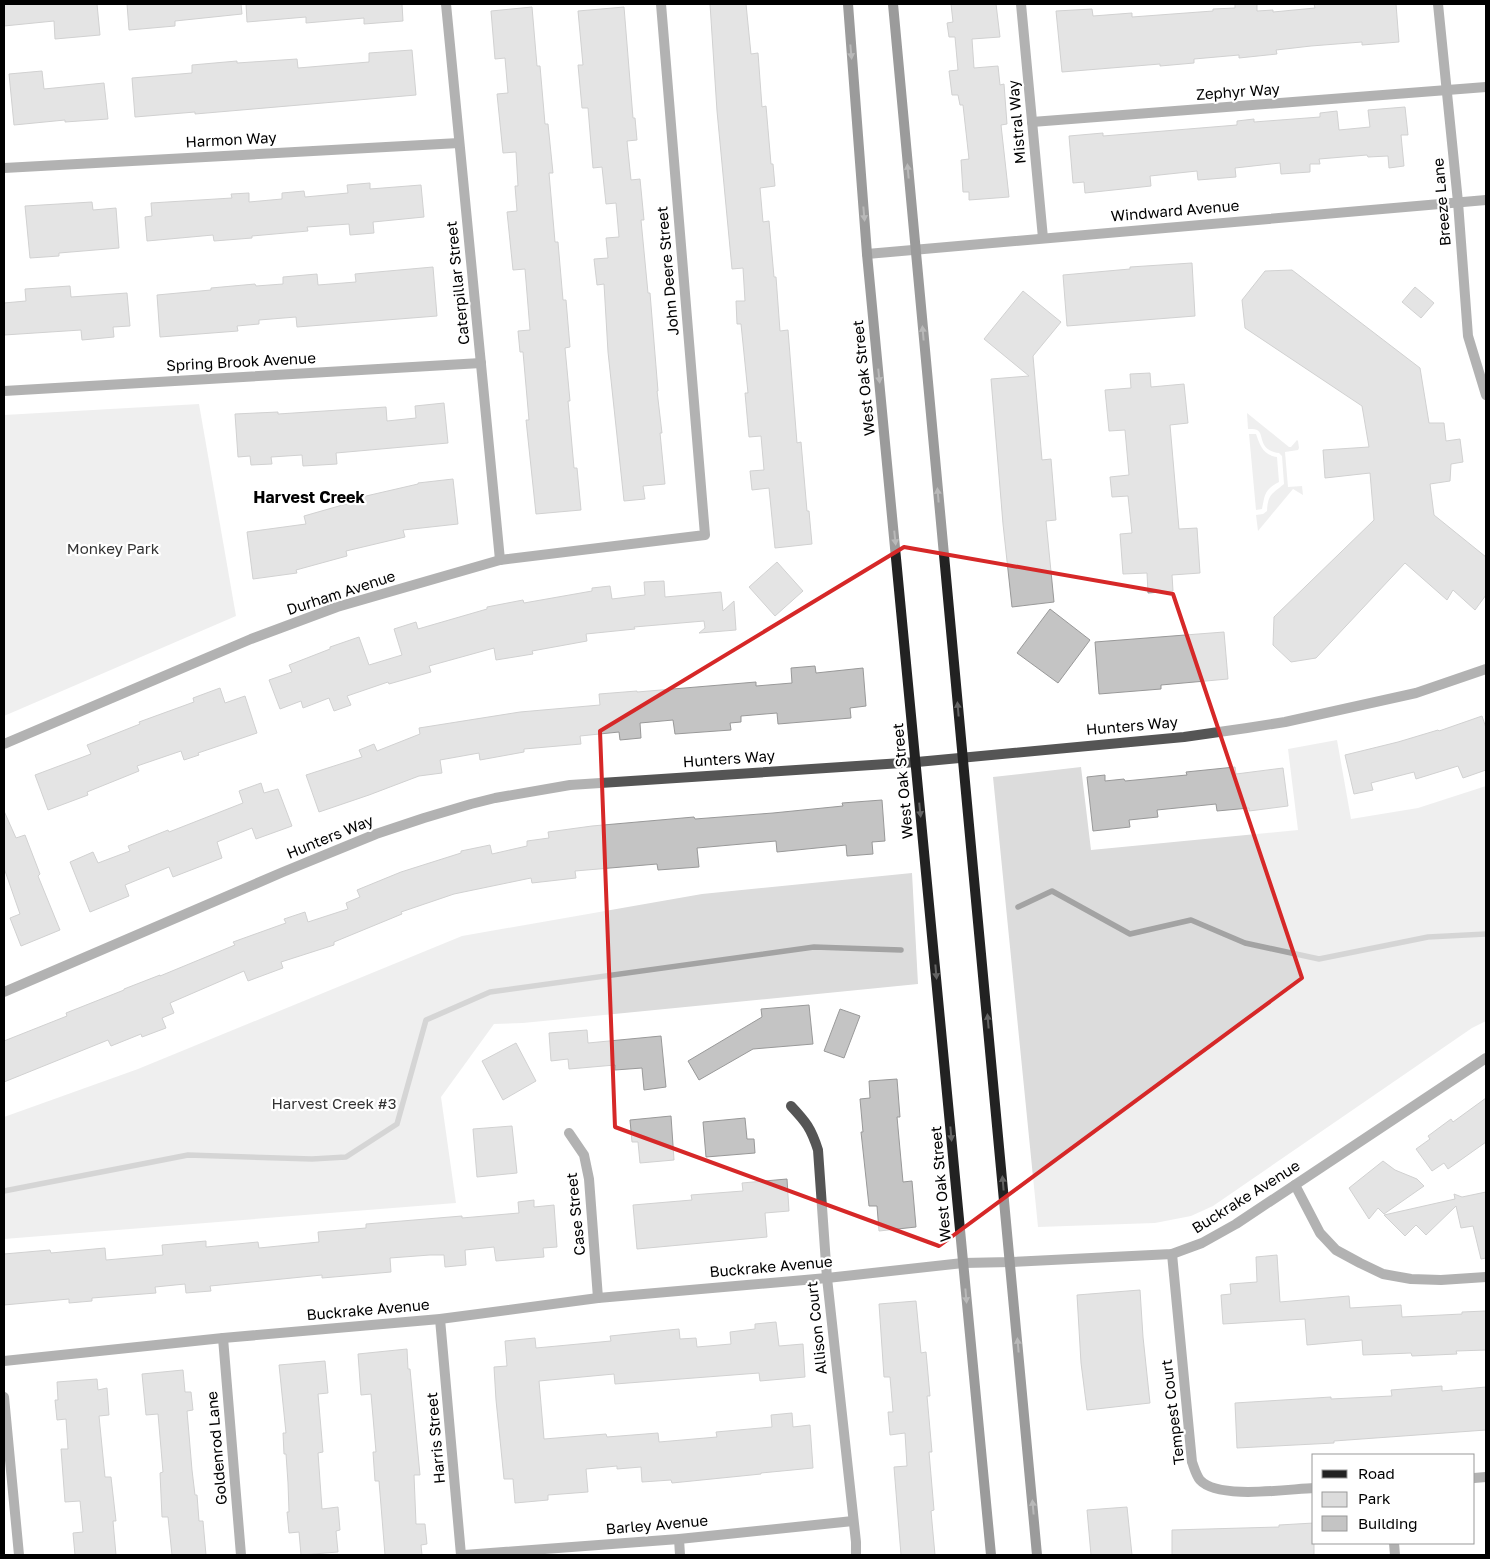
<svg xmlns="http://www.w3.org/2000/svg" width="1490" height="1559" viewBox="0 0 1490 1559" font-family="'Golos Text',sans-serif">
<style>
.green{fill:#dcdcdc}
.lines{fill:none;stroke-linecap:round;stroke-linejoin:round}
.stream{stroke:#a3a3a3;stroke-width:5.5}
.building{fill:#c4c4c4;stroke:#999}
.street{stroke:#555;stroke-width:10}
.secondary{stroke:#222;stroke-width:10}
.oneway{fill:#646464}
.marked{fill:none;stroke:#d62828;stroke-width:4;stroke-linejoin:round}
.labels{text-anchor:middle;stroke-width:4.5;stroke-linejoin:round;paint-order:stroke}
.street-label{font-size:15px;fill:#000;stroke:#fff}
.park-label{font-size:15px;fill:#333;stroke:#fff}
.neighbourhood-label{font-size:16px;font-weight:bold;fill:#000;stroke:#fff}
</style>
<rect width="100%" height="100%" fill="#fff"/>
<!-- green -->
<g class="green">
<polygon points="199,404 236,616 4,716 4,415"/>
<path d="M 1247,413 L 1289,447 L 1291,447 L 1297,440 L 1298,441 L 1299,448 L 1298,450 L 1285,452 L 1288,487 L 1302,486 L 1303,495 L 1293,489 L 1258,531 L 1256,515 L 1263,514 L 1267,511 C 1268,494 1272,494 1284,484 L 1282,456 L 1279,453 C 1257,450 1265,434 1257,430 C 1256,429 1250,429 1248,429 Z"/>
<path d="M 1249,434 L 1256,434 C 1260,445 1263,455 1277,457 L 1279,482 C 1264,490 1265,495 1262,509 L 1256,510 Z"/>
<polygon points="1337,740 1351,819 1418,808 1486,786 1486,1021 1472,1028 1213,1206 1191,1216 1155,1223 1038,1227 993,777 1081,767 1091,850 1298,830 1288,749"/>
<polygon points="912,873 918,984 523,1023 494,1024 441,1097 456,1203 4,1239 4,1117 138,1069 462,936 702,894"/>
</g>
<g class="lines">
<!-- stream -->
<g class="stream">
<polyline points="1018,907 1052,891 1130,934 1191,920 1245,943 1319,959 1428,937 1486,934"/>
<polyline points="4,1191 188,1155 312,1159 346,1157 397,1124 426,1020 490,992 814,947 901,950"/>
</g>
</g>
<!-- building -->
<g class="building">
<polygon points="4,4 97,4 100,35 55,39 54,21 4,26"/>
<polygon points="127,4 241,4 242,14 175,21 175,26 129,30"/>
<polygon points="246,4 402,4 403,21 364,24 364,18 306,23 306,17 247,22"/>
<polygon points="710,4 746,4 751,54 758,53 762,107 766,106 771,164 773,164 775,186 760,188 763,222 769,221 774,277 776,277 780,331 788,330 797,443 801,442 807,511 809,511 812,544 775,548 769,488 752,490 750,471 764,470 761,436 749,437 745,393 748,393 741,324 737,324 736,301 745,301 743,268 732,269 717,111"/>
<polygon points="951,4 996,4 1000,37 972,39 974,68 998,66 1000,85 1004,84 1007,124 1001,125 1009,197 969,200 969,192 963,192 961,160 969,159 963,105 960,105 958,95 952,95 949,71 958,70 955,37 949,37 947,23 953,22"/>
<polygon points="1235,4 1257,4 1257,11 1273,10 1273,12 1315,8 1314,4 1396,4 1399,42 1362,45 1362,42 1311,46 1276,50 1277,54 1239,58 1239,55 1194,59 1194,63 1160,66 1160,64 1062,72 1056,11 1092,9 1093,16 1132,13 1132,17 1213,11 1213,9 1235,8"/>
<polygon points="532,7 537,66 540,66 545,124 548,124 553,173 549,173 555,242 558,242 563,300 566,300 570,347 565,348 570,401 568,401 574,468 577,468 581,510 536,514 526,420 529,420 523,352 520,352 518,331 530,330 525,269 513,270 507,212 517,211 515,186 518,186 516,152 503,153 497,94 508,93 505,58 495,59 491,11"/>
<polygon points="624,7 633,118 635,118 637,140 627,141 631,180 640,179 644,220 641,220 648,293 650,293 658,391 657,391 662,433 660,433 665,484 643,486 645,499 624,501 608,352 604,284 597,285 594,259 608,258 606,238 619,237 616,203 606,204 602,167 593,168 588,108 582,108 578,65 583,65 578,11"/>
<polygon points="412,50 416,95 195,114 195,112 135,117 132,78 192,73 192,65 237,61 237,63 297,59 298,68 369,62 369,53"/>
<polygon points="42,71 44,89 104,83 108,119 65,122 65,120 14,125 9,74"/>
<polygon points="1405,107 1408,135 1401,135 1404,166 1389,168 1388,156 1368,157 1367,155 1319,159 1320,164 1310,164 1310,172 1281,174 1280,163 1235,168 1236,177 1198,180 1197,171 1150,176 1151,186 1085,193 1084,182 1073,183 1069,136 1103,133 1103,136 1237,125 1237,121 1254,119 1254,122 1320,117 1320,113 1337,111 1339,130 1370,127 1368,110"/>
<polygon points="370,183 370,189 421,185 424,217 373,222 374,233 350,235 349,224 307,227 308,231 252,236 252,238 214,241 213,235 147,241 145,217 152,216 151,203 232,198 231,194 249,193 249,202 282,199 282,193 304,191 305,197 348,193 347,185"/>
<polygon points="92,202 93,210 116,208 119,248 59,253 59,256 30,258 25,206"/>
<polygon points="1192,263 1195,316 1067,326 1063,275 1130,269 1130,267"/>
<polygon points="433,267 437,316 297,327 296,317 259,320 259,324 237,326 238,331 160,337 157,295 211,290 211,288 255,284 256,286 283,284 283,277 317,274 318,285 356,282 355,274"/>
<polygon points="1292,270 1420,368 1429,423 1444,423 1446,441 1460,439 1463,462 1451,464 1450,481 1430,484 1434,515 1486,557 1486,595 1475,610 1453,590 1447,600 1405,563 1316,658 1291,662 1273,645 1274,617 1374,520 1370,473 1325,478 1323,450 1369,447 1362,406 1245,328 1242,300 1265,271"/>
<polygon points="70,286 71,297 127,293 130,326 113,327 114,337 82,340 81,330 4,335 4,303 26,301 25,289"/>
<polygon points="1415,287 1434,303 1421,318 1402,302"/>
<polygon points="1023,291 1061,322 1033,356 1042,460 1051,459 1056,520 1046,521 1054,602 1012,607 1003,524 991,379 1029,376 984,339"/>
<polygon points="1150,373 1151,387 1184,384 1188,423 1170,425 1179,529 1197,528 1200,573 1172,575 1173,591 1148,593 1147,573 1123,574 1120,534 1132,533 1128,496 1112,497 1110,477 1129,475 1125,430 1109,431 1105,390 1131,388 1130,374"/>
<polygon points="444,403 448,443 336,453 337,464 303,466 302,455 271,457 272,464 251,465 250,456 238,457 235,414 278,412 278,414 386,407 387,421 416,418 415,406"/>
<polygon points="453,479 458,524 403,530 405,537 346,551 347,556 296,570 297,573 253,579 247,532 306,524 304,516 353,502 353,499 418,484 418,483"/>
<polygon points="777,562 803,591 775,616 749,587"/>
<polygon points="664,581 665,597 721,592 723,611 734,601 736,630 699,633 705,628 704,621 634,627 635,629 586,634 587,641 532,651 533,654 496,660 494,648 429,666 431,672 389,684 388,682 347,696 351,705 334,711 329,698 303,708 301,701 280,709 269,680 292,672 289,665 330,649 330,647 359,637 369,665 402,655 394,629 416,622 418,629 487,609 487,607 523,600 524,603 592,591 592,588 610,586 612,599 645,595 644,582"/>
<polygon points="1050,609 1090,640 1058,683 1017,653"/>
<polygon points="1224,632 1228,679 1161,685 1161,689 1099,694 1095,642"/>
<polygon points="815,666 816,673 863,668 866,706 850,708 851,718 778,724 777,713 741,716 741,722 730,723 731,730 675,734 673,720 640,723 641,738 620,740 619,732 580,736 581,744 524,749 524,752 480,760 479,753 440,760 442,773 419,776 369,795 319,812 306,775 362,757 359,750 374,744 377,751 420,734 419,728 520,712 600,705 599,694 637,691 637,692 756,682 756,686 792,683 791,668"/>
<polygon points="220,688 225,703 245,696 257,733 198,753 199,755 184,760 181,751 137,766 139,771 87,792 88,795 48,810 35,775 91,754 87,745 140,724 139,722 194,702 193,698"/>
<polygon points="1482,716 1486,728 1486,770 1463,778 1458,766 1416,779 1414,772 1371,783 1373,790 1354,794 1345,755 1398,742 1438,730 1439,731"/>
<polygon points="1235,767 1236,774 1283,768 1288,806 1249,811 1249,808 1217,811 1216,804 1157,810 1158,817 1129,820 1130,827 1093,831 1087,777 1105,775 1105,781 1124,779 1125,781 1187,775 1186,772"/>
<polygon points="261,783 264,793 278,789 292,826 256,839 252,828 217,842 222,858 173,877 169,867 125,885 129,896 90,912 70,862 93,852 98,863 130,851 128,846 168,830 169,832 243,803 239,791"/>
<polygon points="882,800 885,841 872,842 873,854 847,856 846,845 777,852 776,841 697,848 699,867 658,870 657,864 575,871 576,878 532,883 531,878 454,894 401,912 402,914 334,942 334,945 281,962 283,968 248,981 244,971 170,1003 174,1013 162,1018 166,1028 142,1037 141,1034 111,1046 108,1040 4,1082 4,1041 67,1016 66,1013 124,990 124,989 160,975 160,976 235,945 233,942 286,923 284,919 305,912 308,922 348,909 346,903 360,897 357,890 401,872 461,853 461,851 490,845 492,854 527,846 527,841 549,838 548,832 592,826 694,817 695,819 773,813 843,806 842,803"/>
<polygon points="4,811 16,838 25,835 40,874 38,876 60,930 21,946 10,918 20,914 4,868"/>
<polygon points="809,1005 813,1044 753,1049 699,1080 688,1061 762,1017 761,1009"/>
<polygon points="840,1009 860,1016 844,1058 824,1051"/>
<polygon points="587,1030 588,1043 661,1036 666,1087 644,1090 642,1068 615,1070 615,1065 569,1069 568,1059 551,1061 549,1033"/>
<polygon points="516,1043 536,1081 503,1100 482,1061"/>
<polygon points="897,1079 900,1117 897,1117 903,1182 912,1181 916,1227 879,1231 877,1206 869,1206 861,1132 863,1132 860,1099 870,1098 869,1081"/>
<polygon points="1486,1098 1486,1142 1448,1169 1444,1163 1432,1171 1416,1149 1430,1139 1428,1136 1451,1119 1453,1122"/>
<polygon points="671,1116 674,1160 640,1163 638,1142 632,1142 630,1120"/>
<polygon points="745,1118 747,1139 754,1139 755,1153 706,1157 703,1122"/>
<polygon points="512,1126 517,1173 477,1177 473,1129"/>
<polygon points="1383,1161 1395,1170 1417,1179 1424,1186 1384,1214 1378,1208 1369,1219 1349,1188"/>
<polygon points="787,1179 789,1211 765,1213 767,1237 637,1249 633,1205 692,1200 691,1195 743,1191 742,1183"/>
<polygon points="1486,1192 1486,1258 1481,1259 1473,1226 1461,1228 1456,1206 1426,1235 1416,1225 1405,1236 1384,1215 1455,1199 1454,1194 1462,1197"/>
<polygon points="534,1200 534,1207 554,1205 557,1247 543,1248 544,1257 496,1261 494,1247 465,1250 466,1265 445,1267 444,1255 430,1255 390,1258 391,1272 322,1278 322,1275 262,1281 210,1286 211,1291 186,1293 185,1284 155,1287 156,1293 92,1298 92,1301 69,1303 69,1299 4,1305 4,1254 50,1250 51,1253 105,1248 106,1260 163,1255 162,1245 206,1241 206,1247 258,1242 259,1248 319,1242 318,1232 366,1228 366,1224 462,1216 462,1218 519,1213 518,1202"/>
<polygon points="1277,1255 1280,1302 1349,1296 1350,1308 1401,1305 1402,1317 1462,1314 1462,1312 1486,1311 1486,1350 1456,1351 1457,1354 1412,1356 1411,1353 1363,1355 1362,1340 1307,1345 1305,1319 1223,1324 1221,1295 1231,1294 1230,1284 1257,1282 1256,1257"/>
<polygon points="1140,1290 1143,1337 1150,1403 1087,1410 1081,1363 1077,1295"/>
<polygon points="916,1301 921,1353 926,1352 930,1396 927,1396 932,1452 929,1452 934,1510 931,1511 935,1555 901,1555 894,1467 907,1466 905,1433 890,1435 888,1412 893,1412 890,1377 884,1377 879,1304"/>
<polygon points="776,1322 779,1346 803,1344 805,1377 760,1381 759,1373 615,1384 614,1374 539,1381 544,1439 606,1434 607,1437 658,1433 659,1442 717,1437 716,1432 772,1427 771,1415 792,1413 793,1427 810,1425 813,1468 761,1473 761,1474 672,1483 671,1480 642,1482 641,1467 617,1469 617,1466 586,1469 588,1492 548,1495 548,1500 515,1503 513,1479 504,1479 496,1400 494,1367 507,1366 505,1341 535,1338 536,1348 611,1341 610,1336 679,1329 680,1339 696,1338 697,1347 731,1344 730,1332 755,1329 755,1324"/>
<polygon points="407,1349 408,1369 410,1369 420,1475 414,1475 416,1524 425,1524 427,1544 421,1545 422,1555 385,1555 379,1481 375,1481 373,1452 376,1452 371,1394 361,1395 358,1354"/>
<polygon points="325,1361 328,1393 318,1394 323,1452 318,1453 322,1509 338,1507 340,1530 336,1531 338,1552 301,1555 299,1532 289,1533 287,1512 289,1512 288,1483 286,1454 284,1454 283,1433 286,1433 279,1365"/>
<polygon points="183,1370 185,1392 191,1392 193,1410 187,1411 192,1470 195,1495 197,1495 199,1521 203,1521 206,1555 172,1555 168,1517 162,1517 160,1473 163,1472 158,1414 146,1415 142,1374"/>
<polygon points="97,1379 98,1390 107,1388 109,1415 99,1416 105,1477 111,1477 116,1521 113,1521 116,1555 75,1555 73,1533 83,1532 80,1501 65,1502 61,1449 68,1449 66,1419 57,1420 55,1400 58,1400 57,1382"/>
<polygon points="1442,1386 1442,1391 1486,1387 1486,1430 1334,1441 1334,1443 1237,1448 1235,1403 1331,1397 1331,1399 1392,1396 1391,1390"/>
<polygon points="1127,1507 1132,1555 1091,1555 1087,1510"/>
<polygon points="1314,1523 1314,1555 1172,1555 1172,1530 1279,1527 1279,1525"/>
</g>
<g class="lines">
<!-- street -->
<g class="street">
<polyline points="446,4 500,560"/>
<polyline points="1021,4 1043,238"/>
<polyline points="1438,4 1458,202 1468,336 1486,395"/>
<polyline points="1032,122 1486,87"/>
<polyline points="4,168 459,143"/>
<polyline points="867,254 1486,200"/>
<polyline points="4,391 481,363"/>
<polyline points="4,744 251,639 337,607 500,560 705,535 661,4"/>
<polyline points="4,992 283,872 376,834 424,818 471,804 495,798 570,785 917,762 1184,737 1247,728 1285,722 1416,693 1486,669"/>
<path d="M 791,1106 C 806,1122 811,1128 818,1150 L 827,1278 L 856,1542 L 856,1555"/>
<polyline points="569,1133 584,1155 589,1179 598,1298"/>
<polyline points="1295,1185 1320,1233 1336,1250 1360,1263 1383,1274 1411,1279 1441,1280 1486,1277"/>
<path d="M 1172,1254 L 1192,1462 C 1194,1467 1196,1475 1200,1480 C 1218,1500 1288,1489 1314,1488"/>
<polyline points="440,1319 461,1555"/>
<polyline points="223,1338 241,1555"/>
<polyline points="4,1361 223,1338 440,1319 598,1298 827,1278 963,1263 1011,1262 1172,1254 1202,1243 1236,1224 1486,1058"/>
<polyline points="4,1397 19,1555"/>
<polyline points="1474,1478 1486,1477"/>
<polyline points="679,1539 680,1555"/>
<polyline points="1394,1543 1395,1555"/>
<polyline points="464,1555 679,1539 853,1521"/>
</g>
<!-- secondary -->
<g class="secondary">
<polyline points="848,4 867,254 991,1555"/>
<path d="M 893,4 C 939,521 990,1038 1037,1555"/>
</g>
</g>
<!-- one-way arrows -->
<defs><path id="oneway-solid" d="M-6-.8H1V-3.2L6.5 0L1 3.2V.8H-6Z" transform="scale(1.25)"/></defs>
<g class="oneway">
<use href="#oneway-solid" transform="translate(851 52) rotate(85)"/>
<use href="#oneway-solid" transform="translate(908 171) rotate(-95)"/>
<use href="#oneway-solid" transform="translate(864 214) rotate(85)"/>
<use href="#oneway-solid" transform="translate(923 333) rotate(-95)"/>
<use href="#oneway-solid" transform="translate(879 376) rotate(84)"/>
<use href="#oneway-solid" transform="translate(938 495) rotate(-95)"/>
<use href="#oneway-solid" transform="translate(895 538) rotate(84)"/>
<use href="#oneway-solid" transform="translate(958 709) rotate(-95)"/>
<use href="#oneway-solid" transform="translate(920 810) rotate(84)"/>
<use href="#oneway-solid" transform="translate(936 972) rotate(85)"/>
<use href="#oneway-solid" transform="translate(988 1021) rotate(-95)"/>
<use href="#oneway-solid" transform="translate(951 1134) rotate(85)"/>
<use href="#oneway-solid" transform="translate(1003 1183) rotate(-95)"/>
<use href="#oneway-solid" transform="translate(966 1296) rotate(85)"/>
<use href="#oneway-solid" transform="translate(1018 1345) rotate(-95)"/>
<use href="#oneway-solid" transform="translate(1033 1507) rotate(-95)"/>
</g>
<!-- marked area -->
<path d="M0 0H1490V1559H0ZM 904,547 L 1173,594 L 1302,978 L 939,1246 L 615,1127 L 600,731 Z" fill="#fff" fill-opacity=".55" fill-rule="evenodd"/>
<path class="marked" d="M 904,547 L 1173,594 L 1302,978 L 939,1246 L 615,1127 L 600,731 Z"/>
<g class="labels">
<!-- street labels -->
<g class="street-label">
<text transform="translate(1238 92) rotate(-4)" y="5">Zephyr Way</text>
<text transform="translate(1017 122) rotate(-95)" y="5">Mistral Way</text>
<text transform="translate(231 140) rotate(-3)" y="5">Harmon Way</text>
<text transform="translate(1442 202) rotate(-95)" y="5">Breeze Lane</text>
<text transform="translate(1175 211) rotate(-5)" y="5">Windward Avenue</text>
<text transform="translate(668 271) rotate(-95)" y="5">John Deere Street</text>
<text transform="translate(458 283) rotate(-96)" y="5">Caterpillar Street</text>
<text transform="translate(241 362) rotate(-3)" y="5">Spring Brook Avenue</text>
<text transform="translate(864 378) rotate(-96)" y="5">West Oak Street</text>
<text transform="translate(341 593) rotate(-18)" y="5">Durham Avenue</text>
<text transform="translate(1132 726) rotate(-5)" y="5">Hunters Way</text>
<text transform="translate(729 759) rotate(-4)" y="5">Hunters Way</text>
<text transform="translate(903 781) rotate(-95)" y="5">West Oak Street</text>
<text transform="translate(330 837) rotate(-22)" y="5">Hunters Way</text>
<text transform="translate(941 1184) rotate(-95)" y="5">West Oak Street</text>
<text transform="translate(1246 1197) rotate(-32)" y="5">Buckrake Avenue</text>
<text transform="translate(576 1214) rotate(-96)" y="5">Case Street</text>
<text transform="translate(771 1267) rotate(-5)" y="5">Buckrake Avenue</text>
<text transform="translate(368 1310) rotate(-5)" y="5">Buckrake Avenue</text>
<text transform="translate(817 1328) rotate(-96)" y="5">Allison Court</text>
<text transform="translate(1173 1412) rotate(-97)" y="5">Tempest Court</text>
<text transform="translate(436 1438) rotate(-95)" y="5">Harris Street</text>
<text transform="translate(217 1448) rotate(-95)" y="5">Goldenrod Lane</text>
<text transform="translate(657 1525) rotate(-5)" y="5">Barley Avenue</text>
</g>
<!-- park labels -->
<g class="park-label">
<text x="113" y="554">Monkey Park</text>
<text x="334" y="1109">Harvest Creek #3</text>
</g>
<!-- neighbourhood labels -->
<g class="neighbourhood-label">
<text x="309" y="503">Harvest Creek</text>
</g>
</g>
<!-- border -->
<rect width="1490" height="1559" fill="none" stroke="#000000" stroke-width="10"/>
<!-- legend -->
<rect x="1312" y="1454" width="162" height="90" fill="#ffffff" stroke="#999999"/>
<rect x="1322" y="1470" width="25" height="8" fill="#222222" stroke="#999999"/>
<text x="1358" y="1479" font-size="15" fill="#000000">Road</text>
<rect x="1322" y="1492" width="25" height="15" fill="#dcdcdc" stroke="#999999"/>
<text x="1358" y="1504" font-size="15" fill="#000000">Park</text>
<rect x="1322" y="1516" width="25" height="15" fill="#c4c4c4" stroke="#999999"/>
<text x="1358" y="1529" font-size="15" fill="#000000">Building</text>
</svg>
